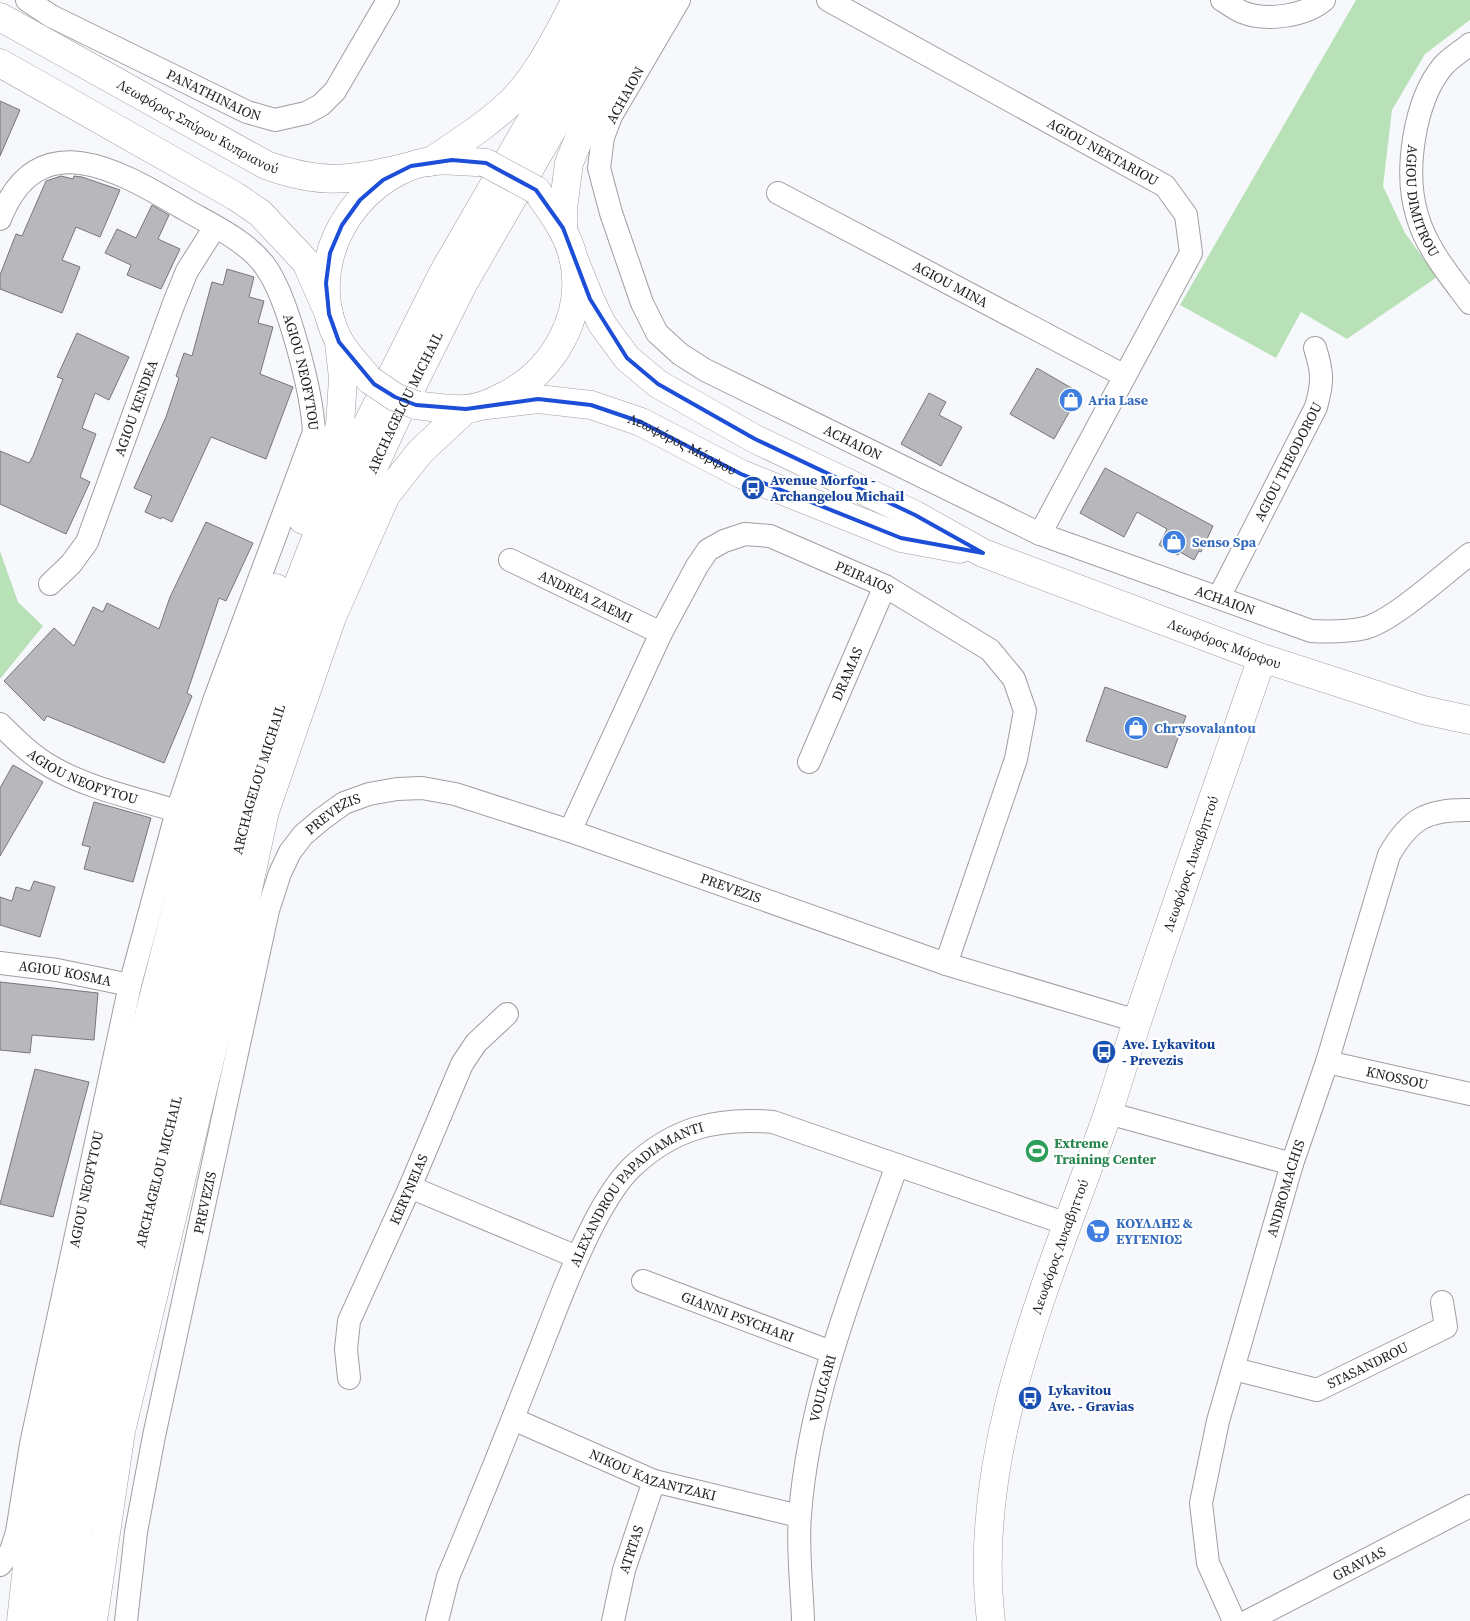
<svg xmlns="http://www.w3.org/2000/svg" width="1470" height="1621" viewBox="0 0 1470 1621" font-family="'Source Serif 4',serif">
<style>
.green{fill:#b9e1b8}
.building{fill:#b8b8bc;stroke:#76777a}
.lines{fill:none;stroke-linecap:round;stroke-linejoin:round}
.minor-casing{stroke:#9f9fa3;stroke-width:24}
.major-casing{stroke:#9f9fa3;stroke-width:29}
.highway-casing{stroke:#9f9fa3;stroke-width:29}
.minor{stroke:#fff;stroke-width:22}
.major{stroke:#fff;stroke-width:28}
.highway{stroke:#fff;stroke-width:28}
.major-bridge-casing{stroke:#9f9fa3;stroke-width:29;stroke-linecap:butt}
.major-bridge{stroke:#fff;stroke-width:28}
.marked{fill:none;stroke:#1d4ed8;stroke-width:4;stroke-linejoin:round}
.labels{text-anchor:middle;stroke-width:4.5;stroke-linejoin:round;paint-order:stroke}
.street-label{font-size:14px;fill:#232325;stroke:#fff}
.shop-label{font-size:14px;font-weight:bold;fill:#366cbe;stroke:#fff;text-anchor:start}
.transit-label{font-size:14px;font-weight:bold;fill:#164399;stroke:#fff;text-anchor:start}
.leisure-label{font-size:14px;font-weight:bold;fill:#27864d;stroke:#fff;text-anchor:start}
</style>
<rect width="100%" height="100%" fill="#f7f8fc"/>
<!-- green -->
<g class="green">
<polygon points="1356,0 1470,0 1470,20 1425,54 1392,110 1383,186 1405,233 1437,277 1347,339 1301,312 1276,358 1180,305"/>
<polygon points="0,551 18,602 43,626 0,679"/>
</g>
<!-- building -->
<g class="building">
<polygon points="0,101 20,110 0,156"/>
<polygon points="61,176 73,179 74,176 82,177 120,190 100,237 76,227 62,260 80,267 62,313 0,289 0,275 16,234 22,236 46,181"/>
<polygon points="152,205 169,215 158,239 180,249 161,289 127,275 131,265 105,253 117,229 136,238"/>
<polygon points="227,269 254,277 249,297 264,301 258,323 273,327 260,374 293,387 266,459 211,437 172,522 162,517 161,519 145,512 152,496 134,488 166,417 179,378 176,376 184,353 192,356 212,282 223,285"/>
<polygon points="77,333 129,357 109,400 95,393 82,428 96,434 80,477 90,482 66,534 0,504 0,451 29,463 33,456 63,379 57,377"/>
<polygon points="1037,368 1080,393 1054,439 1010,414"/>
<polygon points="929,393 946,402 939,415 962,427 941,466 901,444"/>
<polygon points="1105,468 1213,526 1201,552 1199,551 1194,560 1180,552 1178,555 1159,545 1167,529 1137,512 1124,537 1080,513"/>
<polygon points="206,522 253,543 226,601 219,598 187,693 192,696 164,763 47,716 44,721 4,681 54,628 74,646 93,607 103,612 107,603 159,629 170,597"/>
<polygon points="1105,687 1186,716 1167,768 1086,741"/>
<polygon points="13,765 43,782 0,856 0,788"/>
<polygon points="94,802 151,818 133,882 84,869 90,847 82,845"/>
<polygon points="34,881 55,887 40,937 0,925 0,897 12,901 16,887 30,891"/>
<polygon points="0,982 98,993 94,1040 32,1035 30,1053 0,1050"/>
<polygon points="35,1069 89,1082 53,1217 0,1204"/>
</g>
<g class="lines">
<!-- minor casing -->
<g class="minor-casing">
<g id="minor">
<path id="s1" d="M 27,0 L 51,16 L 247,112 L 275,120 L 306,113 L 321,105 L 335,91 L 388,0"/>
<path id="s2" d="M 679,0 L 611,116 L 603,137 L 599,168 L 611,213 L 642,303 L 657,333 L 680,354 L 705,370 L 1040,534 L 1311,631 C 1329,632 1347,632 1365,628 C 1393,621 1445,573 1470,554"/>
<path id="s3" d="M 828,0 L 1165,186 L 1186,215 L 1191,253 L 1040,534"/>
<path d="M 1222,0 C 1229,4 1235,9 1242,12 C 1266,22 1305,16 1324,0"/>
<path id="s4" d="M 1470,44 C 1462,51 1451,57 1443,66 C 1414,101 1404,172 1417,215 C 1426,248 1450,276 1470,303"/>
<path id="s5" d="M 778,193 L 1123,375"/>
<path id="s6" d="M 0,219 C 39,120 123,173 186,210 C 212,225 247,241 265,266 C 288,297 312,393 314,432 L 215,698 L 177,811 L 130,985 L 31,1444 L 17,1532 L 11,1551 L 0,1565"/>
<path id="s7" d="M 510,560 L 661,633"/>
<path id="s8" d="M 50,584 L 71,564 L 87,542 L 174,303 L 187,271 L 215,227"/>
<path id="s9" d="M 1219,597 L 1316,407 C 1323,382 1323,373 1315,348"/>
<path id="s10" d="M 0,724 C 15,739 31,755 50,766 C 87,788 135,798 177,811"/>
<path id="s11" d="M 809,762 L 885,586"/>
<path id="s12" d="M 570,831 L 661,633 L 697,566 L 708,550 L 724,541 L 745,534 L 770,536 L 885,586 L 990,650 L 1014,679 L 1025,711 L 1016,759 L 946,964"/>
<path id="s13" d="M 0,963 L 57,970 L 130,985"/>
<path id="s14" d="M 1327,1062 L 1470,1094"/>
<polyline points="1108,1113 1292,1164"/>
<polyline points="410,1187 577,1257"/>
<path id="s15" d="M 643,1281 L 831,1352"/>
<path id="s16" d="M 1234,1369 L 1317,1390 L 1446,1327 L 1442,1302"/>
<path id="s17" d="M 349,1378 L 346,1349 L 349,1321 L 410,1187 L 462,1064 L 476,1043 L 507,1014"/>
<path id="s18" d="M 513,1419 L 654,1481 L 799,1516"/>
<path id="s19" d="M 126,1621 L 136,1532 L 154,1436 L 268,910 L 280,873 L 290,852 L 303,835 L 322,819 L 344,803 L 369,794 L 397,789 L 422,788 L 455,794 L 570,831 L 946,964 L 1137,1021"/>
<path id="s20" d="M 437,1621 L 448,1577 C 477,1508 505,1439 532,1370 C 552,1320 570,1269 595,1221 C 605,1202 616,1183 631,1168 C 673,1128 717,1117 773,1122 L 1067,1224"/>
<path id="s21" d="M 613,1621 L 624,1570 L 654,1481"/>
<path id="s22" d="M 803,1621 C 802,1586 797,1549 800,1515 C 809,1393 857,1279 897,1165"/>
<path id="s23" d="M 1234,1621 L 1208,1563 L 1201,1503 L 1218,1421 L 1292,1164 L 1327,1062 L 1389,855 C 1410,818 1428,809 1470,810"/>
<path id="s24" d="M 1248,1621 L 1470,1506"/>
</g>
</g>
<!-- major casing -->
<g class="major-casing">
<g id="major">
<path id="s25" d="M 0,17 L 266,165 C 324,186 352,180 411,166"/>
<polyline points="0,63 235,196 260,213 306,262 329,314"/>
<path id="s26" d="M 573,257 L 590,299 L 602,324 L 627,358 L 658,384 L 755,439 L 915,515 L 983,553 L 1262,658 L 1423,710 L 1470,720"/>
<path d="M 370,380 C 360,368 347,355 339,341 C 304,275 342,192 411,166 C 435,157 461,161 486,163"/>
<path d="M 416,405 C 432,407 450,410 466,409 C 479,408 491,403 502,397 C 554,372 587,314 573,256 C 566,230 551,211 536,190"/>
<path id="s27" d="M 487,405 L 538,399 L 591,405 L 641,422 L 741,474 L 901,538 L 960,549"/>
<path id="s28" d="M 991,1621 C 970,1448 1052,1273 1108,1113 C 1118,1083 1127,1052 1137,1022 C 1177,900 1220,779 1262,658"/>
</g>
</g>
<!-- highway casing -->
<g class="highway-casing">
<g id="highway">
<path d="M 430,162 C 458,143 489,124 513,100 C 540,72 558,34 576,0"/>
<polyline points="563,228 563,209 569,163 580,136 654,0"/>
<polyline points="303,520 340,426 343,378 339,342"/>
<polyline points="21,1621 29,1548 50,1425 113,1156 205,796 276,588"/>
<polyline points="45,1621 55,1531 73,1426 132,1171 226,800 292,600 323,520 360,439 443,273 601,0"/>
<path id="s29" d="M 68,1621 L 79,1526 L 109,1372 L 249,805 L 286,688 L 314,606 L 347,525 L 398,414 L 463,284 L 627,0"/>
<polyline points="93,1621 121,1431 220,1017 265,811 332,617 386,495 420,452 466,409"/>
</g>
</g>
<!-- minor -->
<use href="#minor" class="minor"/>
<!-- major -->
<use href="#major" class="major"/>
<!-- highway -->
<use href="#highway" class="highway"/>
<!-- major-bridge casing -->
<g class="major-bridge-casing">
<g id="major-bridge">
<polyline points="486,163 536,190"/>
<polyline points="370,380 395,397 416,405"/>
</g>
</g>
<!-- major-bridge -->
<use href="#major-bridge" class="major-bridge"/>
</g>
<!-- marked area -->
<path class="marked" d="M 452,160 L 486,163 L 536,190 L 563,228 L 590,299 L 627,358 L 658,384 L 755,439 L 915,515 L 983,553 L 901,538 L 741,474 L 641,422 L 591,405 L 538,399 L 466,409 L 416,405 L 395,397 L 374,384 L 339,342 L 329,314 L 326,283 L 330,253 L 342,225 L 360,200 L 383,180 L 411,166 Z"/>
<!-- icons -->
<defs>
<g id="shop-disc" transform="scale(1.25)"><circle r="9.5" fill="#3f7fe0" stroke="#fff"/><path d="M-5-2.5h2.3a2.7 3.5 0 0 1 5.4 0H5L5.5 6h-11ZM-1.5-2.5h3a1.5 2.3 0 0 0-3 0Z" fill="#fff"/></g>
<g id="bus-disc" transform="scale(1.25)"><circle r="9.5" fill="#1a4fb4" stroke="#fff"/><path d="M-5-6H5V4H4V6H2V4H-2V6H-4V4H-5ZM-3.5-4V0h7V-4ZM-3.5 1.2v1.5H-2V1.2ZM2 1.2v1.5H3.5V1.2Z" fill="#fff"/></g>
<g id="stadium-disc" transform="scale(1.25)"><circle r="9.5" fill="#2e9e5b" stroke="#fff"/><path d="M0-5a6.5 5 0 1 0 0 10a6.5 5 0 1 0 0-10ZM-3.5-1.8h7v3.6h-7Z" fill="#fff"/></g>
<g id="supermarket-disc" transform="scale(1.25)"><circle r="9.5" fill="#3f7fe0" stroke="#fff"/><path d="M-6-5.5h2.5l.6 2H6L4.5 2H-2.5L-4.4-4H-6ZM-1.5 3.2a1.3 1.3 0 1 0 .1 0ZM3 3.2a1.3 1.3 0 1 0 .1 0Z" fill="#fff"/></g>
</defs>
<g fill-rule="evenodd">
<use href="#shop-disc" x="1071" y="400"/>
<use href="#bus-disc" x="753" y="488"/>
<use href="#shop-disc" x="1174" y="542"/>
<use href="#shop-disc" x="1136" y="728"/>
<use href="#bus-disc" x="1104" y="1052"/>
<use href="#stadium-disc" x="1037" y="1151"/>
<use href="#supermarket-disc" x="1098" y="1231"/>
<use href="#bus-disc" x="1030" y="1398"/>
</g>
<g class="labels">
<!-- street labels -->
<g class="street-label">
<text dy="5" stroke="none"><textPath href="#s1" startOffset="210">PANATHINAION</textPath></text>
<text transform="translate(625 95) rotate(-61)" y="5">ACHAION</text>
<text dy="5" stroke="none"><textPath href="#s25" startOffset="226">Λεωφόρος Σπύρου Κυπριανού</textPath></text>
<text dy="5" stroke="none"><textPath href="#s3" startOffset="314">AGIOU NEKTARIOU</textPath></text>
<text dy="5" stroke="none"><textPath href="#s4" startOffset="178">AGIOU DIMITROU</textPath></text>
<text dy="5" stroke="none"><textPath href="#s5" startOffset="195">AGIOU MINA</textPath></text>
<text dy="5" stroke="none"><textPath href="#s6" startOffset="434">AGIOU NEOFYTOU</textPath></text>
<text dy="5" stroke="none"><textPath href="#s29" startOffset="1269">ARCHAGELOU MICHAIL</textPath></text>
<text dy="5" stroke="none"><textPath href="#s8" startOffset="199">AGIOU KENDEA</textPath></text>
<text dy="5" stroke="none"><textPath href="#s2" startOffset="589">ACHAION</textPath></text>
<text dy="5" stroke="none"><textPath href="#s27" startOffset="204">Λεωφόρος Μόρφου</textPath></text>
<text dy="5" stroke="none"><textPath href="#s9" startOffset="152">AGIOU THEODOROU</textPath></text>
<text dy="5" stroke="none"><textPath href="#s12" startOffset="482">PEIRAIOS</textPath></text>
<text dy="5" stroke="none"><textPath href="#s7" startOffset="84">ANDREA ZAEMI</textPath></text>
<text dy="5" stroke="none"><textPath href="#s2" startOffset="994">ACHAION</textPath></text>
<text dy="5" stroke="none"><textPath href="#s26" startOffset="780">Λεωφόρος Μόρφου</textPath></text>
<text dy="5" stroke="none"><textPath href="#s11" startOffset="96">DRAMAS</textPath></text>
<text dy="5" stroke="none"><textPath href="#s10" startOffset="100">AGIOU NEOFYTOU</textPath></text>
<text dy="5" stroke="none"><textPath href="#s29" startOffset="864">ARCHAGELOU MICHAIL</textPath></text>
<text dy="5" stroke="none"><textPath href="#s19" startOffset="846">PREVEZIS</textPath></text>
<text dy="5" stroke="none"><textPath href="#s28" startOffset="789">Λεωφόρος Λυκαβηττού</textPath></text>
<text dy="5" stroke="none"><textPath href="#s19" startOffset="1266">PREVEZIS</textPath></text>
<text dy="5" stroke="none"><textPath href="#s13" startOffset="66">AGIOU KOSMA</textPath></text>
<text dy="5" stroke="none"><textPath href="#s14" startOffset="72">KNOSSOU</textPath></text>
<text dy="5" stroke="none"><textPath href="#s29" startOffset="459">ARCHAGELOU MICHAIL</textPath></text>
<text dy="5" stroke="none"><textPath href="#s17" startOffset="202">KERYNEIAS</textPath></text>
<text transform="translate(86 1189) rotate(-78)" y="5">AGIOU NEOFYTOU</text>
<text dy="5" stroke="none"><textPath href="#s23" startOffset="450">ANDROMACHIS</textPath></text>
<text dy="5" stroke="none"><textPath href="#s20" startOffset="480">ALEXANDROU PAPADIAMANTI</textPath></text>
<text dy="5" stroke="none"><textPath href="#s19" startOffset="426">PREVEZIS</textPath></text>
<text dy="5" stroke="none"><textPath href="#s28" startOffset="384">Λεωφόρος Λυκαβηττού</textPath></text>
<text dy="5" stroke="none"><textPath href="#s15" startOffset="101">GIANNI PSYCHARI</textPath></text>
<text dy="5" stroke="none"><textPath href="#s16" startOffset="142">STASANDROU</textPath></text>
<text dy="5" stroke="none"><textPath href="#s22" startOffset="235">VOULGARI</textPath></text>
<text dy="5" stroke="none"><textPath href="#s18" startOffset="151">NIKOU KAZANTZAKI</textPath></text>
<text dy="5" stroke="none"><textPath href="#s21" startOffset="74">ATRTAS</textPath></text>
<text dy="5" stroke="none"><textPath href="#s24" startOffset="125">GRAVIAS</textPath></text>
</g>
<!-- shop labels -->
<g class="shop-label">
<text x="1088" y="405">Aria Lase</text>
<text x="1192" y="547">Senso Spa</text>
<text x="1154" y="733">Chrysovalantou</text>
<text x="1116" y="1228">ΚΟΥΛΛΗΣ &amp;<tspan x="1116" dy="16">ΕΥΓΕΝΙΟΣ</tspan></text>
</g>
<!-- transit labels -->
<g class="transit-label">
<text x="770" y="485">Avenue Morfou -<tspan x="770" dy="16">Archangelou Michail</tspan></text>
<text x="1122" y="1049">Ave. Lykavitou<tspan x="1122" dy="16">- Prevezis</tspan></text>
<text x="1048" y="1395">Lykavitou<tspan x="1048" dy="16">Ave. - Gravias</tspan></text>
</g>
<!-- leisure labels -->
<g class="leisure-label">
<text x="1054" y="1148">Extreme<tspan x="1054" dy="16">Training Center</tspan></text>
</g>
</g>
</svg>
